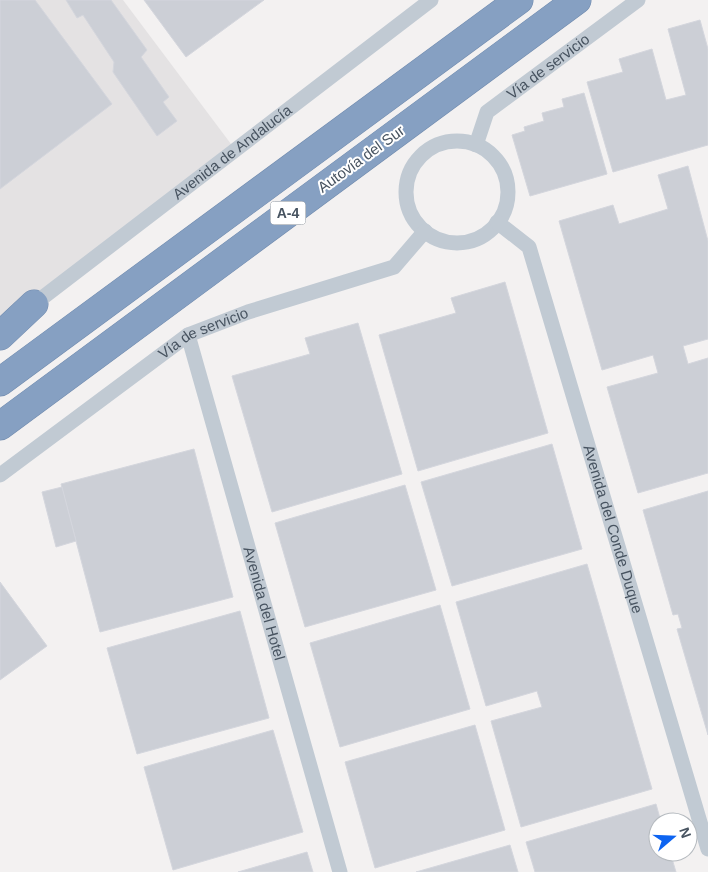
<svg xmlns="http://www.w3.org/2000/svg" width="708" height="872" viewBox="0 0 708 872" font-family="Helvetica,sans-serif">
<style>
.education{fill:#e4e2e3}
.building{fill:#cccfd6;stroke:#d4d6dd}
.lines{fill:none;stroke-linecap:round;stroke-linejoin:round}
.highway-casing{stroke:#718bae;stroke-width:29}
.street{stroke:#c1cad3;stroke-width:15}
.highway{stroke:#86a0c2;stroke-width:28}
.labels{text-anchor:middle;stroke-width:4;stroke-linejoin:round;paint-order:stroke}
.shield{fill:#fff;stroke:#7e8790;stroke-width:1}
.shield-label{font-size:14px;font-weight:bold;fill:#475360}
.street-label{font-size:15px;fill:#475360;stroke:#fff}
</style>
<rect width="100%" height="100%" fill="#f3f1f1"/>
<!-- education -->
<polygon class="education" points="0,0 123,0 234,148 0,320"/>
<!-- building -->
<g class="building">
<polygon points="0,0 35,0 112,104 0,189"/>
<polygon points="66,0 111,0 147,50 141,57 169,97 163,102 177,121 157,136 113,72 114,62 83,15 77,18"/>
<polygon points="144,0 264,0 186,57"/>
<polygon points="700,20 708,49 708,145 613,172 587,82 623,72 619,59 652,49 666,100 686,95 668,29"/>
<polygon points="584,93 607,174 530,196 512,135 525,131 524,127 544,121 542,113 564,107 562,99"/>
<polygon points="688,166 708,241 708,339 683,346 688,364 708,358 708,473 638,493 607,387 658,373 653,355 602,370 559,221 613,205 619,224 668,209 658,175"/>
<polygon points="505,282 548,433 418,471 379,335 456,313 451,298"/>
<polygon points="358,323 402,474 272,512 232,376 310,354 305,338"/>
<polygon points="552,444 582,549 452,586 421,482"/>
<polygon points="194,449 233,597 100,632 61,484"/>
<polygon points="405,485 436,590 305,627 275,523"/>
<polygon points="62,487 76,541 56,547 42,492"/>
<polygon points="708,491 708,735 677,629 682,628 678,614 673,615 643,510"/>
<polygon points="587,564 652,789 521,827 491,721 542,707 537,691 486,706 456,602"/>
<polygon points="0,582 47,646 0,680"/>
<polygon points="440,605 470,709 340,747 310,643"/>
<polygon points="240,611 269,718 137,754 107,648"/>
<polygon points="475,725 505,830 375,868 345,762"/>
<polygon points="273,730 303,832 173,870 144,767"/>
<polygon points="656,804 661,822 658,822 658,852 670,852 676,872 535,872 526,842"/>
<polygon points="510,845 518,872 416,872"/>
<polygon points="307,852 313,872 238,872"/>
</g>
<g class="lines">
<!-- highway casing -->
<g class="highway-casing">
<g id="highway">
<polyline points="0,336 34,304"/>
<polyline points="0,382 519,0"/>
<polyline points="0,426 577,0"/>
</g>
</g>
<!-- street -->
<g class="street">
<circle cx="457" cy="192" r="51"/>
<path id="s1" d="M 476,145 L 487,112 L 638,0"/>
<path id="s2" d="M 497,222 L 529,247 L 708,849"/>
<path id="s3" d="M 29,308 L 431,0"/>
<path id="s4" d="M 188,335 L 340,872"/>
<path id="s5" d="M 0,475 L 188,335 L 248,312 L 394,267 L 425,231"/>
</g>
<!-- highway -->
<use href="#highway" class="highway"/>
</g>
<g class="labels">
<!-- shield labels -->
<rect class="shield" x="270.5" y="201.5" width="35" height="23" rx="4"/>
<g class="shield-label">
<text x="288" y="218">A-4</text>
</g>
<!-- street labels -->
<g class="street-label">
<text dy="5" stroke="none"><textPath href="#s1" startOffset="111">Vía de servicio</textPath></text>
<text dy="5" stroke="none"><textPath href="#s3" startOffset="256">Avenida de Andalucía</textPath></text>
<text transform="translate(361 159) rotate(-36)" y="5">Autovía del Sur</text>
<text dy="5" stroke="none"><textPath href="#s5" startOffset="249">Vía de servicio</textPath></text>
<text dy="5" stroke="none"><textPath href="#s2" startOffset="335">Avenida del Conde Duque</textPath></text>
<text dy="5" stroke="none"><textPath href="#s4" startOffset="279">Avenida del Hotel</textPath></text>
</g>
</g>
<!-- north arrow -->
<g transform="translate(673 837) rotate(71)"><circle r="24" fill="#ffffff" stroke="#b5babf"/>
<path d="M0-4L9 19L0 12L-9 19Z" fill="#0d64f1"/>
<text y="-8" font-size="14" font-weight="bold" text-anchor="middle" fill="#475360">N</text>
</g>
</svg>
